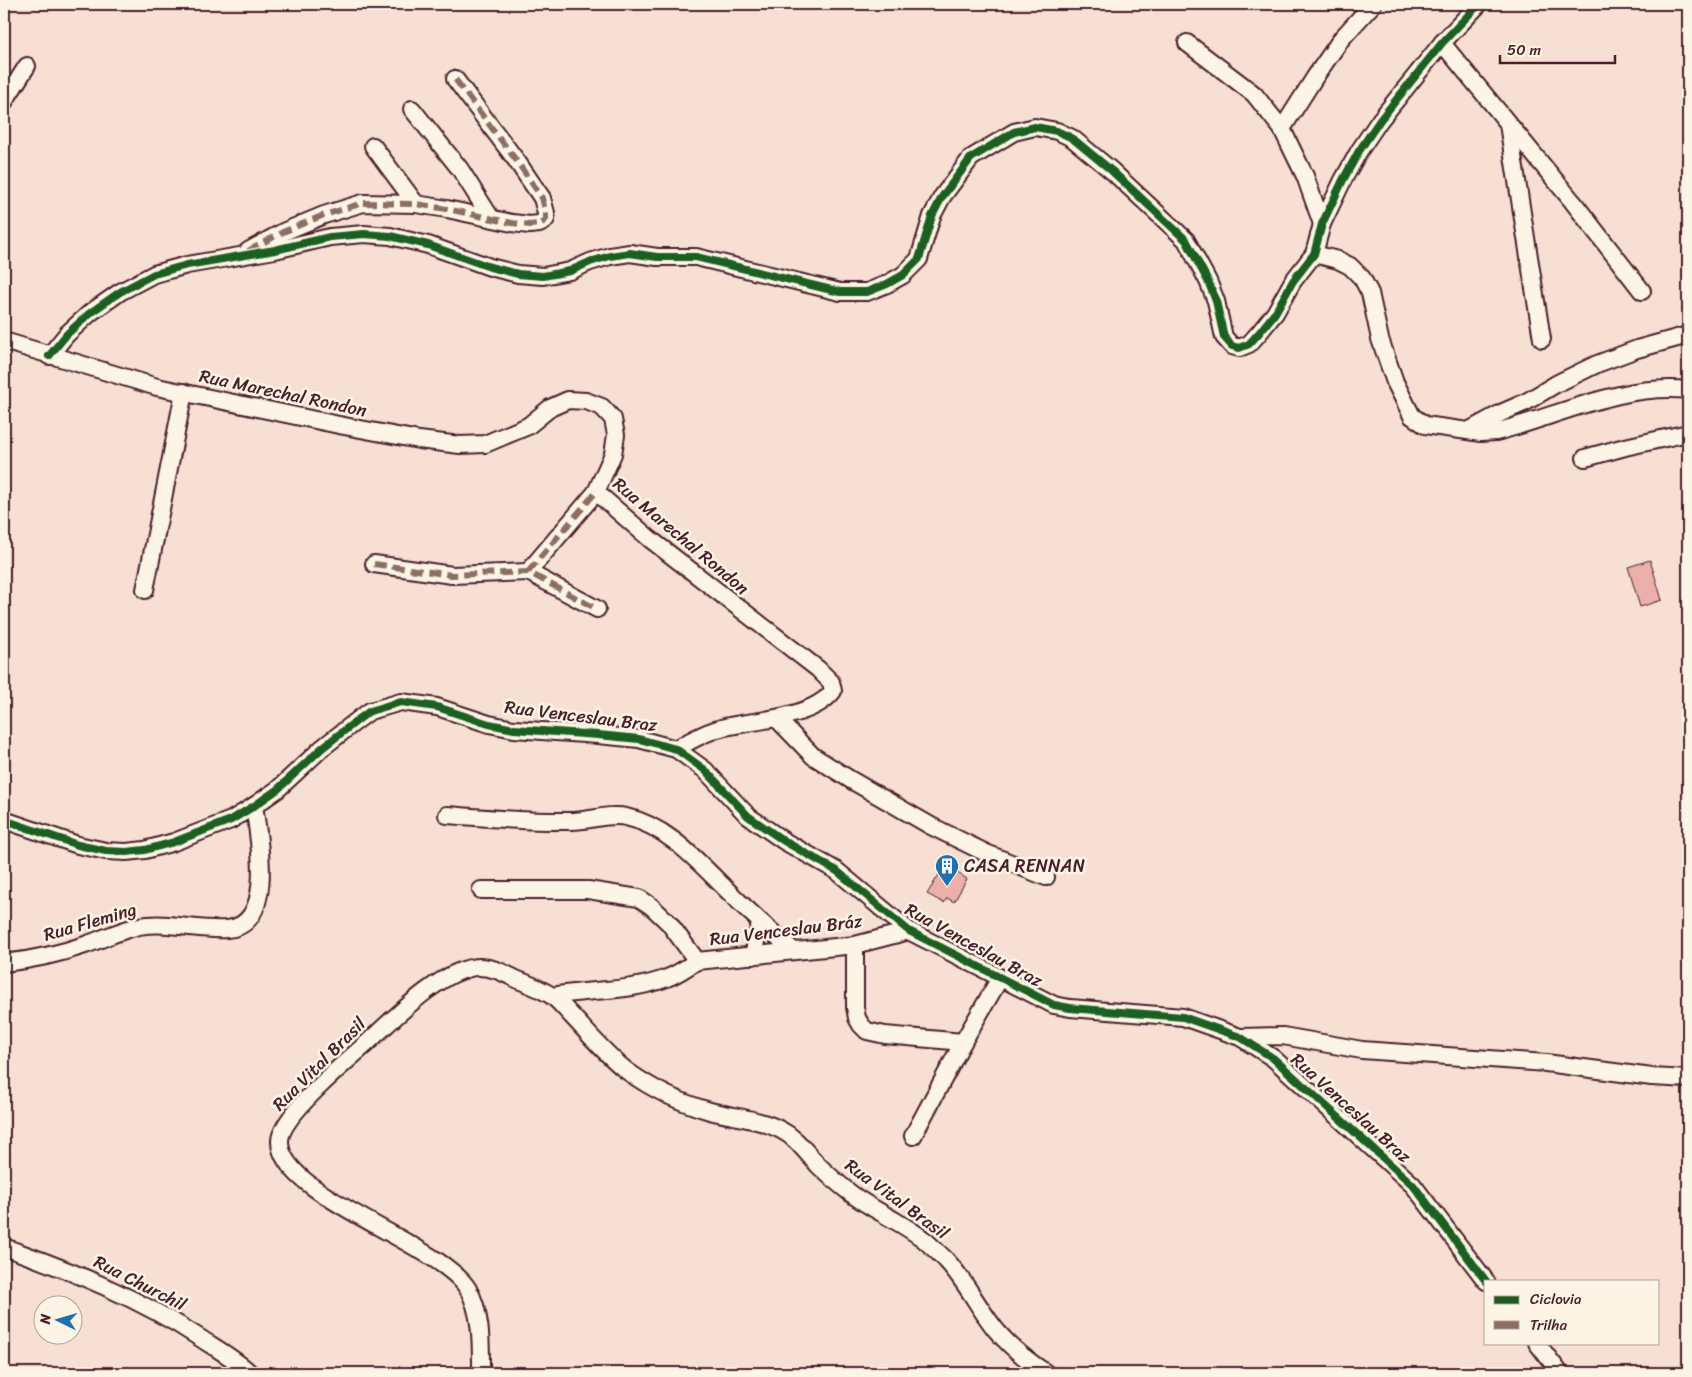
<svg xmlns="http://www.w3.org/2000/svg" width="1692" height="1377" viewBox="0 0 1692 1377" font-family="Sriracha,sans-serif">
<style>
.building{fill:#eab0a9;stroke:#4a1f2b}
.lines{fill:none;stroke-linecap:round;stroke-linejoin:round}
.minor-casing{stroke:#4a1f2b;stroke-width:20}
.minor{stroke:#fcf5e5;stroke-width:16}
.quiet{stroke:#8d6e63;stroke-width:6;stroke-dasharray:12 6;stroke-linecap:butt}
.cycleway-casing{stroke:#fcf5e5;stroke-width:11}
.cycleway{stroke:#1b5e20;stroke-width:8}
.labels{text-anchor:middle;stroke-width:5;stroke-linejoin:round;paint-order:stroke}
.street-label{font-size:18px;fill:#4a1f2b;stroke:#fcf5e5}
.poi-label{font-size:18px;fill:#4a1f2b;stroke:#fcf5e5;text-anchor:start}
</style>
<rect width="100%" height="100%" fill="#f7e0d3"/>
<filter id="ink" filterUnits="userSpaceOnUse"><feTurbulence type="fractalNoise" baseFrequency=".02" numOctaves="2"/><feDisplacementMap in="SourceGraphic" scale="10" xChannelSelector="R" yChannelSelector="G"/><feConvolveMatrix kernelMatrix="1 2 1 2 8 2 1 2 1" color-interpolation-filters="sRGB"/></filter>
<g filter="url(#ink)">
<!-- building -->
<g class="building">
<polygon points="1650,560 1662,600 1640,607 1628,567"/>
<polygon points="945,865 967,879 954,902 947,898 944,903 927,894"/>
</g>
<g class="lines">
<!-- minor casing -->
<g class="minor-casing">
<g id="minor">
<polyline points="1187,43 1254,94 1282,129 1305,176 1322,224"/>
<polyline points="1442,43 1573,202 1642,291"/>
<polyline points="4,102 27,66"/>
<polyline points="412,109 460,169 491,218"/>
<polyline points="1508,124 1542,339"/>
<polyline points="1282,129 1315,77 1342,38 1373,4"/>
<polyline points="373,146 416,204"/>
<polyline points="248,251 283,232 324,215 363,203 416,204 447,209 512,223 530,225 539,224 543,222 546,219 546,213 542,198 516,160 455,79"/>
<polyline points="1314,254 1338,260 1350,266 1362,278 1370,293 1380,339 1395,382 1412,416 1425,425 1468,431 1501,413 1526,402 1556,384 1597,364 1637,349 1688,335"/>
<path d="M 4,341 L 157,387 L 339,425 L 419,440 L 460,445 L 485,444 L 528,426 L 550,408 L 568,400 L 586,401 L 602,407 L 613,419 L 616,435 L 613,454 L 596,492 L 650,539 L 818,669 L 831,682 L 833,691 C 813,718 756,720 725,727 C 707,731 691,740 676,749"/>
<polyline points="49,356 67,334 90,313 120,292 154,274 187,265 275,250 330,237 364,234 390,236 428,245 490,267 518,274 543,276 570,271 590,262 610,256 630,253 657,257 696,257 840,292 867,292 887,284 903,275 919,259 932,216 942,197 971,158 1014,132 1035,127 1057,131 1072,138 1112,171 1186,240 1208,281 1216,301 1224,337 1232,346 1239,348 1249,344 1259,333 1275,313 1293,281 1314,254 1322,224 1343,180 1359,151 1380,120 1442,43 1479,4"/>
<path d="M 1468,431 L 1481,433 L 1496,432 C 1558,416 1622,383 1688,390"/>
<polyline points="1585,458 1625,447 1688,433"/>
<polyline points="374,564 452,575 528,572 597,609"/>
<polyline points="528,572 596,492"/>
<polyline points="145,590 184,392"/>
<polyline points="777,719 813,756 851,780 931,826 986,853 1046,877"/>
<path d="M 447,815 C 488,818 531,822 572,821 C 590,821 609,813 626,817 C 668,826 699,863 729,892 C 750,913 772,932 794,951"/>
<polyline points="4,820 78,845 106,851 126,852 145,850 174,842 231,820 254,806 278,789 322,748 359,719 370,711 401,702 437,707 489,724 514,729 598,735 639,739 676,749 705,770 748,816 784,841 837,871 909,931 1054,1005 1070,1008 1183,1017 1240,1037 1273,1058 1413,1185 1486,1281"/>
<polyline points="481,890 588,890 639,898 651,906 669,923 697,961"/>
<polyline points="855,945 855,1007 857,1018 861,1025 867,1031 885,1035 963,1042"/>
<polyline points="753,956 760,922"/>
<path d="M 4,963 C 31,960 59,954 85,945 C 105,938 118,931 139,926 C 169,921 197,931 227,929 C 276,926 259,838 254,806"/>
<path d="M 552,996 C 590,989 631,992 667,978 C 678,974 687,967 697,961 L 855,945 L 909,931"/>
<polyline points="1241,1037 1283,1036 1362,1050 1546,1063 1652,1077 1688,1079"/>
<polyline points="913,1136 963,1042 1000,978"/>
<path d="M 4,1247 C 72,1271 139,1298 200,1338 C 217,1349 235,1359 250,1373"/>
<polyline points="1537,1343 1560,1373"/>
<path d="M 481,1373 C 481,1346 482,1313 468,1289 C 439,1242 279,1196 280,1141 C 280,1116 346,1062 366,1044 C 392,1020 444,967 479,967 C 493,967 504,973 516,979 C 528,984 542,989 552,996 C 559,1001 565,1009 571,1015 C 589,1034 606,1055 627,1071 C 652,1089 681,1103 710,1111 C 733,1117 760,1119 781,1130 C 797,1138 806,1153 819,1166 C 828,1175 839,1184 849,1192 C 873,1211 903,1222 927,1242 C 933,1248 940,1254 946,1260 C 966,1281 978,1308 996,1330 C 1010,1347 1028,1361 1046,1373"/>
</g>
</g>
<!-- minor -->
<use href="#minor" class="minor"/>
<!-- quiet -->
<g class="quiet">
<polyline points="248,251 283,232 324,215 363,203 416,204 447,209 512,223 530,225 539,224 543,222 546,219 546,213 542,198 516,160 455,79"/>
<polyline points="374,564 452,575 528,572 597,609"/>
<polyline points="528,572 596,492"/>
</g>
<!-- cycleway casing -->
<g class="cycleway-casing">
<g id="cycleway">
<polyline points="49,356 67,334 90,313 120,292 154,274 187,265 275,250 330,237 364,234 390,236 428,245 490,267 518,274 543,276 570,271 590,262 610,256 630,253 657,257 696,257 840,292 867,292 887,284 903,275 919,259 932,216 942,197 971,158 1014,132 1035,127 1057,131 1072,138 1112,171 1186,240 1208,281 1216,301 1224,337 1232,346 1239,348 1249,344 1259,333 1275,313 1293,281 1314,254 1322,224 1343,180 1359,151 1380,120 1442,43 1479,4"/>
<polyline points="4,820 78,845 106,851 126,852 145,850 174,842 231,820 254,806 278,789 322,748 359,719 370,711 401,702 437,707 489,724 514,729 598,735 639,739 676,749 705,770 748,816 784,841 837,871 909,931 1054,1005 1070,1008 1183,1017 1240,1037 1273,1058 1413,1185 1486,1281"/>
</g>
</g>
<!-- cycleway -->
<use href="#cycleway" class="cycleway"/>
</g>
</g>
<!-- icons -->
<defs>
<g id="building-pin" transform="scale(1.25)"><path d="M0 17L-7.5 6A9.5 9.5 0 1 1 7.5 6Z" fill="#1f6fb2" stroke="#fcf5e5"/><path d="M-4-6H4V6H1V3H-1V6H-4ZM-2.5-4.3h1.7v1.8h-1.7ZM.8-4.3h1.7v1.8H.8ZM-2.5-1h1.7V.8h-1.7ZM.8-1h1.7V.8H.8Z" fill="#fff"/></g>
</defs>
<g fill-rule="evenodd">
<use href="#building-pin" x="947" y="866"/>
</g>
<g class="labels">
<!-- street labels -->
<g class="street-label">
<text transform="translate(283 393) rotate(12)" y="6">Rua Marechal Rondon</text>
<text transform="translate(681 536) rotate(40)" y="6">Rua Marechal Rondon</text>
<text transform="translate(581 716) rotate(7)" y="6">Rua Venceslau Braz</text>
<text transform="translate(90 922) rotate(-16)" y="6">Rua Fleming</text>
<text transform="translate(786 930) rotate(-7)" y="6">Rua Venceslau Bráz</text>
<text transform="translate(974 945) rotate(29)" y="6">Rua Venceslau Braz</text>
<text transform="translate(319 1064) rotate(-45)" y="6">Rua Vital Brasil</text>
<text transform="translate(1351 1108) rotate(42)" y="6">Rua Venceslau Braz</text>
<text transform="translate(897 1199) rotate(36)" y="6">Rua Vital Brasil</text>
<text transform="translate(140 1283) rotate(27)" y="6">Rua Churchil</text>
</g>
<!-- poi labels -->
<g class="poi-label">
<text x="964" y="872">CASA RENNAN</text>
</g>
</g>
<!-- margin -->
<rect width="1692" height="1377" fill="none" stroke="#fcf5e5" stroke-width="20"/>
<rect x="10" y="10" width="1672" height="1357" fill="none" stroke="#4a1f2b" stroke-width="2" filter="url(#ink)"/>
<!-- legend -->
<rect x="1484" y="1280" width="175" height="65" fill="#fcf5e5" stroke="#b59f9b"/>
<rect x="1494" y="1296" width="25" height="8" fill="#1b5e20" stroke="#b59f9b"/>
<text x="1530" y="1304" font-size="15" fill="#4a1f2b">Ciclovia</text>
<rect x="1494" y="1321" width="25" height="8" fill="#8d6e63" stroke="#b59f9b"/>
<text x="1530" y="1330" font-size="15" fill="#4a1f2b">Trilha</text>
<!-- north arrow -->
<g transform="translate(58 1320) rotate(275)"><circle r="24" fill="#fcf5e5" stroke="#b59f9b"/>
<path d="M0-4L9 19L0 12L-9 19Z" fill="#1f6fb2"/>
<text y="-8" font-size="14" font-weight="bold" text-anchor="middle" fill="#4a1f2b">N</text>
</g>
<!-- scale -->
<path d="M1500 55v8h115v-8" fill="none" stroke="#4a1f2b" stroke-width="2.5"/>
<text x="1507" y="55" font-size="15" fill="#4a1f2b" stroke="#fcf5e5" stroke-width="4" paint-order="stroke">50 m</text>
</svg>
